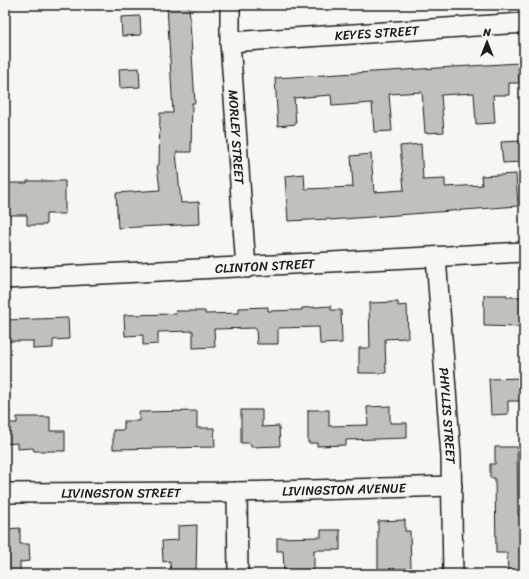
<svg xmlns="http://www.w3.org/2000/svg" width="529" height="579" viewBox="0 0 529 579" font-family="Sriracha,sans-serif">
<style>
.building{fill:#c0c0bd;stroke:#1c1c1c}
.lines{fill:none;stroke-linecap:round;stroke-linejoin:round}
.street-casing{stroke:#1c1c1c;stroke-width:22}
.street{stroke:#f6f6f2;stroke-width:19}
.labels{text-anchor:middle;stroke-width:3.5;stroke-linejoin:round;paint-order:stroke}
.street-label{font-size:13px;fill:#1c1c1c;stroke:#f6f6f2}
</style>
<rect width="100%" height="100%" fill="#f6f6f2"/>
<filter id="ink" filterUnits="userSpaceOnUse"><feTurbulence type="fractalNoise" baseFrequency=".025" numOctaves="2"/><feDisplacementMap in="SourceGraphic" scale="8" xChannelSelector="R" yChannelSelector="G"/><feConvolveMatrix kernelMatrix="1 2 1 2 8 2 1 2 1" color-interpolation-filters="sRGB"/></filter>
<g filter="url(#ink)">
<!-- building -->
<g class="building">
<polygon points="167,5 189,5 195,103 192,103 191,152 176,152 181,203 199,202 200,224 118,228 116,193 160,190 157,165 159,165 160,113 173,113"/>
<polygon points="140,16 141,35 122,36 121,17"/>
<polygon points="519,63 519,83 509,83 509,95 493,95 495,123 476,124 474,93 441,95 444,132 425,133 422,92 389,94 392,131 374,132 372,103 332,106 331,95 294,98 296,124 278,126 275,78"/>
<polygon points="139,68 140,87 120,88 119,69"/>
<polygon points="522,141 523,162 503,163 501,142"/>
<polygon points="421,144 423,180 445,179 445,187 482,185 481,176 516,174 518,206 330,220 330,219 288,221 285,176 304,174 305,189 353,187 351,156 371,154 374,192 404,190 400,146"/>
<polygon points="27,181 65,181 65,214 46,214 46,225 27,225 27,215 5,215 5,183 27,183"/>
<polygon points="484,295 507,295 507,297 521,297 521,327 484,326"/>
<polygon points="398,302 398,306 407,305 408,338 385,339 386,373 359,373 359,348 370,348 369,303"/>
<polygon points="331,306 331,310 341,310 342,343 320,344 319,327 278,328 278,344 257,344 256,328 214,329 215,347 193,348 193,331 158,332 158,344 143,345 143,335 125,336 124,315 176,314 175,311 205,311 205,314 239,313 239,308 268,307 268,311 302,310 302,308"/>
<polygon points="68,318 69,339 53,340 53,348 33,349 33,341 5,341 5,320"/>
<polygon points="522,378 523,401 508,401 508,414 491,415 489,379"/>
<polygon points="390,406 390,423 407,423 407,438 346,440 346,445 317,446 317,443 308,443 308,410 329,410 329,426 368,425 367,407"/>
<polygon points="241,410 262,410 262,427 279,426 280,446 251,447 250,443 241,443"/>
<polygon points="197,411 197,428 214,428 215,447 113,449 113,430 124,430 124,421 139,421 139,412"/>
<polygon points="17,417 50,417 50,431 65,431 65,451 34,451 33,448 17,449 17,443 5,444 5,423 17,423"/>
<polygon points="495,447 517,447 518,515 524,515 524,574 508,574 507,553 496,553 495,478 490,478 490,464 495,464"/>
<polygon points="405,520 405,531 410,531 411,569 378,569 378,521"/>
<polygon points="197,525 196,573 171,574 170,561 163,562 162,541 178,540 178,526"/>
<polygon points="20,528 20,544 29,544 30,561 20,562 20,574 5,574 5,529"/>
<polygon points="321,530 340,530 340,550 314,550 314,570 284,570 283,551 277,551 277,538 321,537"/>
</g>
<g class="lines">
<!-- street casing -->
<g class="street-casing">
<g id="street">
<path id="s1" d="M 230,5 L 230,42 L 246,268"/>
<path id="s2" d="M 230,42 L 524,23"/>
<path id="s3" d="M 436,257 L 451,456 L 453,574"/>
<path id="s4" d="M 5,279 L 524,252"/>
<polyline points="237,492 238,574"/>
<path id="s5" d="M 5,493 L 237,492 L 452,486"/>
</g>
</g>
<!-- street -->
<use href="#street" class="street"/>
</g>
</g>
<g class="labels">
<!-- street labels -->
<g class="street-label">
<text dy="5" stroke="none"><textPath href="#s2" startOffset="147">KEYES STREET</textPath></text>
<text dy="5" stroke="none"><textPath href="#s1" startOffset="132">MORLEY STREET</textPath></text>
<text dy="5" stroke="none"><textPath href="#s4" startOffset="260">CLINTON STREET</textPath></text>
<text dy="5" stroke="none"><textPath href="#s3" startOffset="159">PHYLLIS STREET</textPath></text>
<text dy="5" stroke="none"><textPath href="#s5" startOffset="339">LIVINGSTON AVENUE</textPath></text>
<text dy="5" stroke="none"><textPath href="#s5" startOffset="116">LIVINGSTON STREET</textPath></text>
</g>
</g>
<!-- margin -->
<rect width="529" height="579" fill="none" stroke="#f6f6f2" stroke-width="20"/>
<rect x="10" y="10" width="509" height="559" fill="none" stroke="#1c1c1c" stroke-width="1.5" filter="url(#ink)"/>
<!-- north arrow -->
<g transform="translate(487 42)" stroke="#f6f6f2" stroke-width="3" paint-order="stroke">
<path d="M0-3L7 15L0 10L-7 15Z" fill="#1c1c1c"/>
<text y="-6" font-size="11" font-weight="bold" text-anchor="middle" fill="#1c1c1c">N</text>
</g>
</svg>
